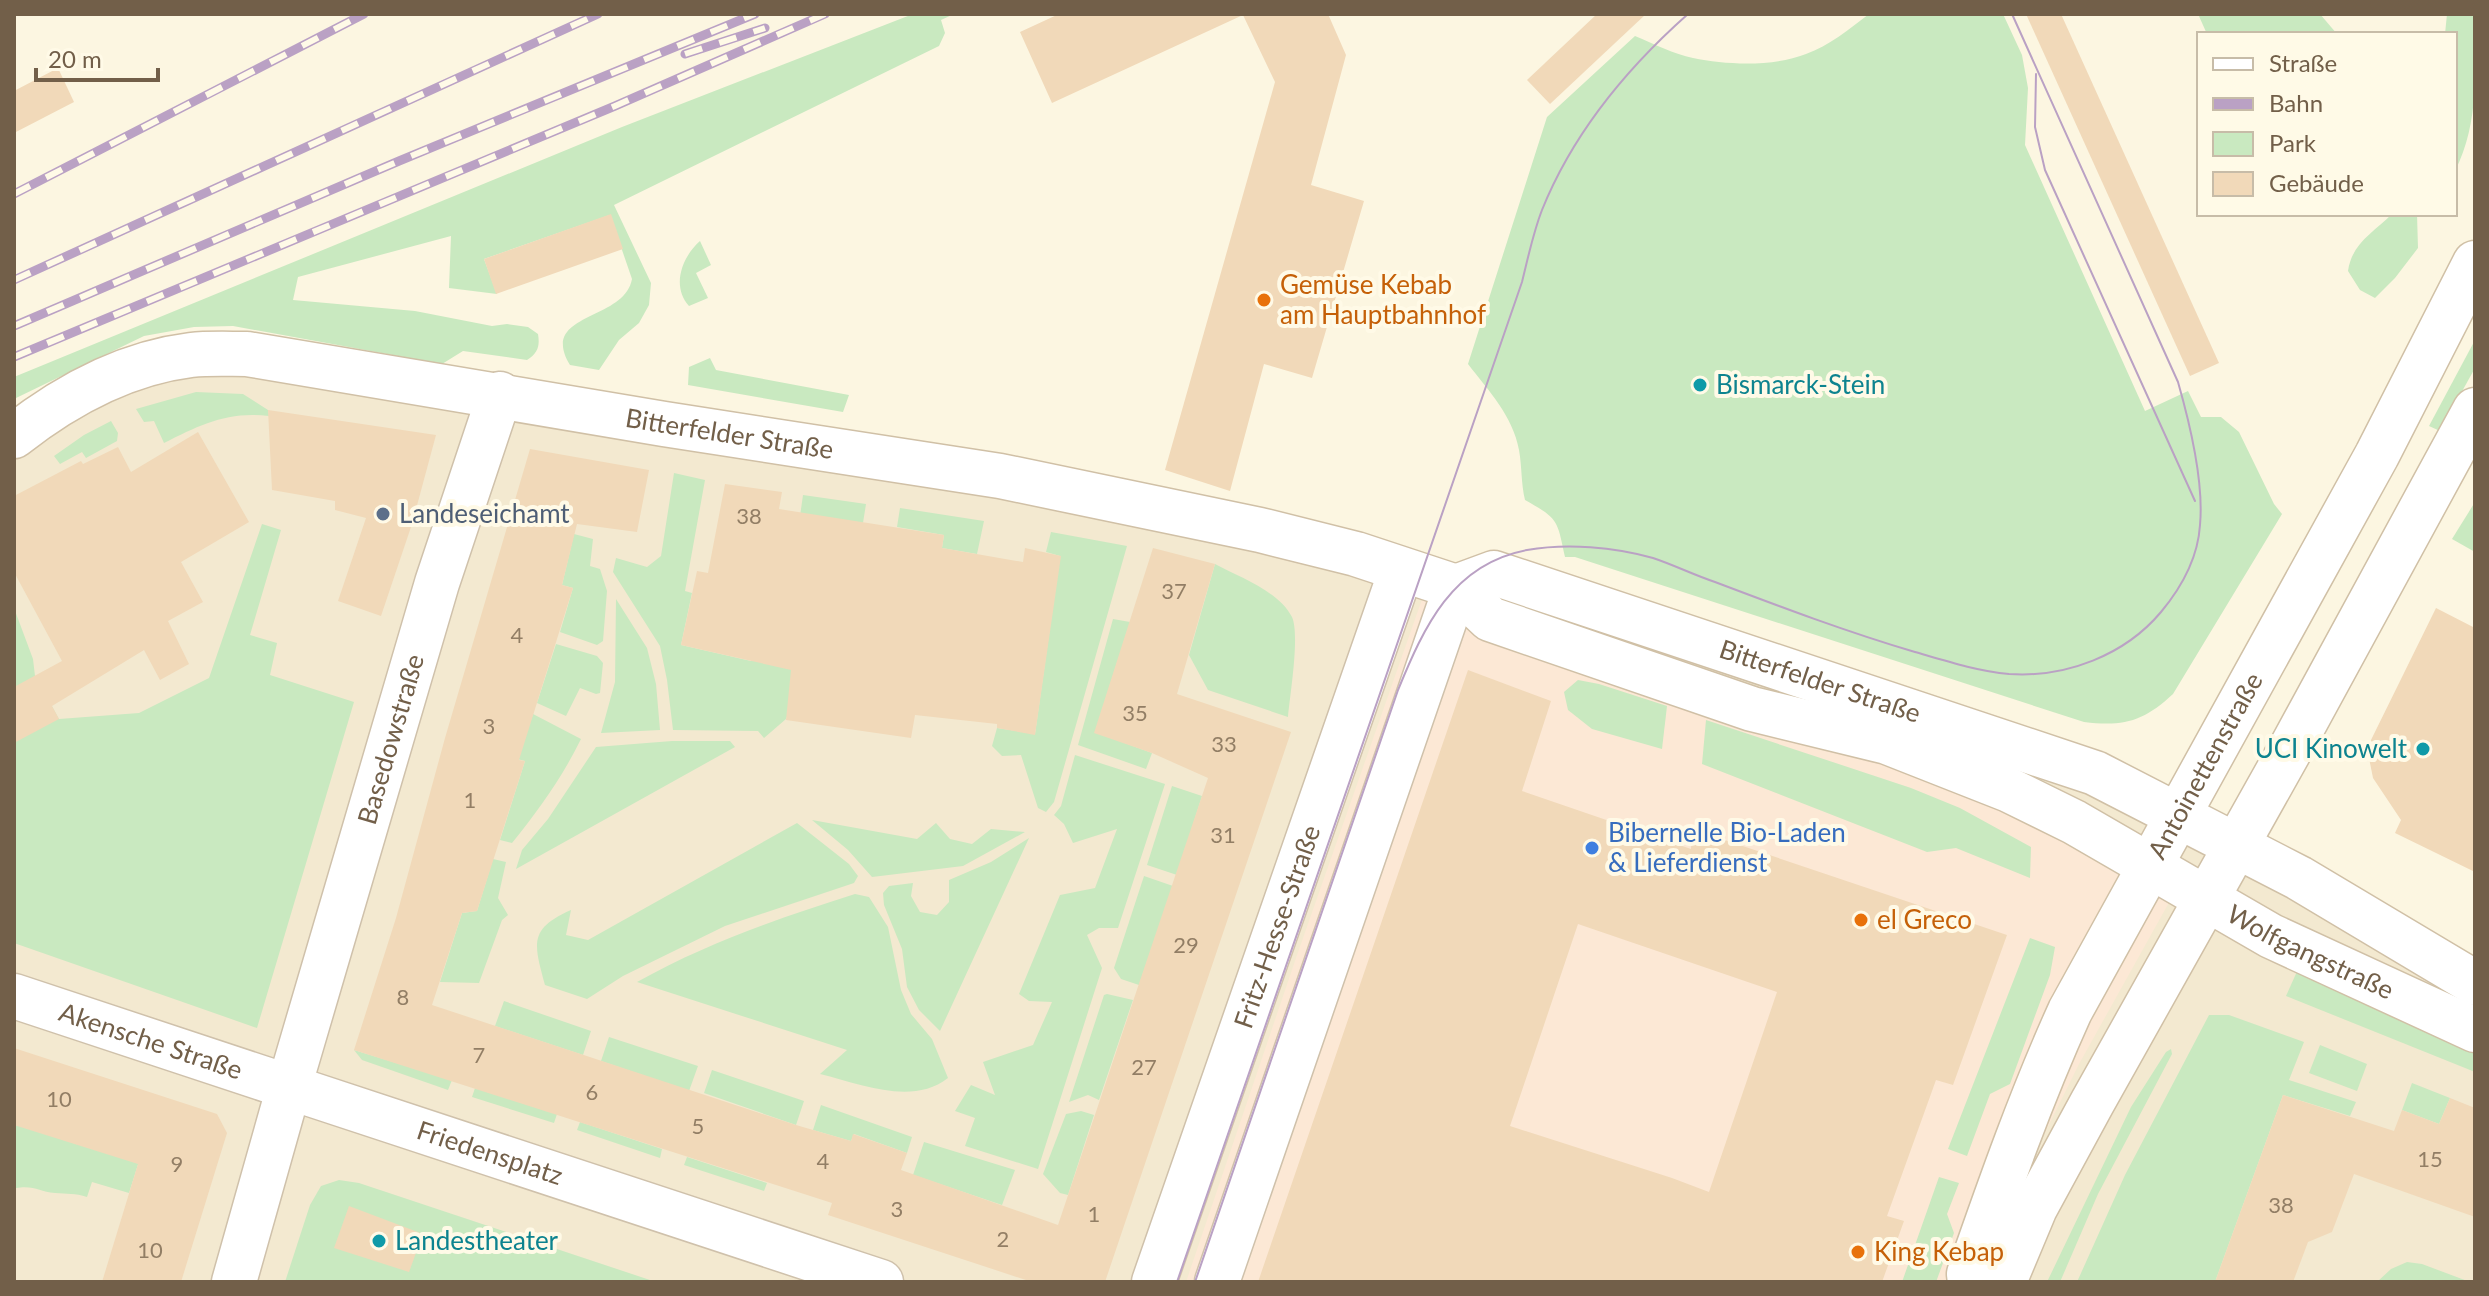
<svg xmlns="http://www.w3.org/2000/svg" width="2489" height="1296" viewBox="0 0 2489 1296" font-family="Lato,sans-serif">
<style>
.residential{fill:#f3e9d0}
.commercial{fill:#fce8d5}
.green{fill:#c9e9c0}
.building{fill:#f1d9b9;fill-rule:evenodd}
.lines{fill:none;stroke-linecap:round;stroke-linejoin:round}
.street-casing{stroke:#cfc1ab;stroke-width:47}
.secondary-casing{stroke:#d0c0a6;stroke-width:47}
.street{stroke:#fff;stroke-width:44}
.secondary{stroke:#fff;stroke-width:44}
.tram{stroke:#baa1c4;stroke-width:2}
.rail-casing{stroke:#baa1c4;stroke-width:9}
.rail{stroke:#fffae7;stroke-width:6;stroke-dasharray:18;stroke-linecap:butt}
.food-dot{fill:#e8710a;stroke:#fffae7;stroke-width:3}
.culture-dot{fill:#0f9aa8;stroke:#fffae7;stroke-width:3}
.service-dot{fill:#5c6f8a;stroke:#fffae7;stroke-width:3}
.shop-dot{fill:#3f7fe0;stroke:#fffae7;stroke-width:3}
.labels{text-anchor:middle;stroke-width:8;stroke-linejoin:round;paint-order:stroke}
.number-label{font-size:22px;fill:#927e65}
.food-label{font-size:26px;fill:#c56008;stroke:#fffae7;text-anchor:start}
.culture-label{font-size:26px;fill:#0d838f;stroke:#fffae7;text-anchor:start}
.street-label{font-size:26px;fill:#725f49;stroke:#fffae7}
.service-label{font-size:26px;fill:#4e5e75;stroke:#fffae7;text-anchor:start}
.shop-label{font-size:26px;fill:#366cbe;stroke:#fffae7;text-anchor:start}
</style>
<rect width="100%" height="100%" fill="#fcf6e1"/>
<!-- residential -->
<polygon class="residential" points="192,355 1494,573 2095,773 2475,983 2475,1282 14,1282 14,436"/>
<!-- commercial -->
<polygon class="commercial" points="1426,588 2098,822 2191,863 2079,1064 2026,1171 1987,1282 1186,1282 1296,958"/>
<!-- green -->
<g class="green">
<path d="M 913,14 L 954,14 L 941,20 L 945,33 L 939,46 L 614,205 L 651,283 L 649,305 L 639,323 L 619,340 L 599,370 L 570,365 C 538,312 624,322 632,279 L 610,215 L 484,259 L 497,294 L 449,288 L 451,236 L 298,277 L 293,300 L 415,311 L 492,326 L 507,324 L 528,327 L 538,334 C 540,346 538,353 527,360 L 463,351 L 442,364 L 233,326 L 194,327 L 144,336 L 14,399 L 14,377 L 622,127 Z"/>
<path d="M 1869,14 L 2003,14 L 2022,55 L 2028,88 L 2025,145 L 2145,411 L 2188,391 L 2201,417 L 2221,417 L 2239,432 L 2274,504 L 2282,514 L 2173,694 C 2144,721 2124,727 2084,722 L 1575,557 L 1565,557 C 1557,520 1559,519 1525,500 C 1521,483 1522,467 1519,450 C 1513,416 1488,390 1468,364 L 1547,117 L 1635,36 C 1654,44 1674,54 1693,58 C 1727,65 1773,67 1806,54 C 1829,46 1849,29 1869,14 Z"/>
<polygon points="2198,14 2320,14 2337,34 2207,34"/>
<path d="M 2447,14 L 2475,14 C 2475,67 2480,122 2455,171 L 2455,34 L 2445,34 Z"/>
<path d="M 2392,214 L 2417,214 L 2418,248 L 2395,278 L 2375,298 L 2360,290 L 2348,271 C 2352,243 2373,233 2392,214 Z"/>
<path d="M 700,241 L 711,265 L 696,273 L 708,298 L 689,306 C 671,286 682,257 700,241 Z"/>
<polygon points="2475,340 2475,368 2440,431 2429,426"/>
<polygon points="710,358 716,370 849,395 843,412 688,385 689,367"/>
<path d="M 196,392 L 243,394 L 268,410 L 269,416 C 227,411 200,425 164,443 L 154,421 L 144,422 L 136,409 Z"/>
<polygon points="111,421 118,433 117,441 86,458 82,452 60,464 54,456 84,435"/>
<polygon points="674,473 705,480 685,591 692,593 681,645 751,661 788,601 803,495 866,504 863,523 786,719 764,738 758,731 673,730 667,680 660,646 613,572 616,558 647,567 661,556"/>
<polygon points="2475,502 2475,552 2452,539"/>
<polygon points="900,508 984,521 977,554 942,548 944,535 897,527"/>
<polygon points="262,524 281,530 250,635 277,643 270,675 354,702 257,1028 14,943 14,608 33,659 35,676 59,719 139,713 209,678"/>
<polygon points="1051,532 1127,546 1054,802 1046,812 1038,808 1021,755 1002,756 992,746 997,728 1035,734 1060,556 1046,552"/>
<polygon points="574,534 593,539 590,566 600,569 607,591 603,641 597,645 560,632 573,588 562,585"/>
<path d="M 1215,564 C 1239,577 1279,591 1292,617 C 1300,635 1290,695 1288,717 L 1208,690 L 1189,655 Z"/>
<polygon points="616,599 647,648 656,684 660,730 601,733 615,682"/>
<polygon points="1113,619 1130,622 1095,732 1152,753 1146,769 1078,745"/>
<polygon points="556,644 597,656 603,663 600,693 596,694 580,688 566,716 537,703"/>
<polygon points="1578,680 1599,684 1667,706 1662,749 1592,729 1568,710 1564,692"/>
<path d="M 533,714 L 581,739 C 563,776 538,811 512,843 L 500,840 L 525,761 L 517,759 Z"/>
<polygon points="1706,720 1911,788 1960,808 2031,847 2030,878 1956,848 1927,852 1702,764"/>
<polygon points="672,741 730,741 735,747 516,869 522,850 548,819 596,747"/>
<polygon points="1075,755 1165,784 1118,928 1099,928 1087,935 1102,968 1038,1169 965,1146 975,1118 955,1111 971,1085 995,1095 983,1062 1033,1045 1052,1002 1029,1001 1019,994 1060,895 1095,888 1117,829 1073,843 1064,824 1054,815 1061,806"/>
<polygon points="1172,786 1202,796 1177,875 1147,865"/>
<polygon points="812,820 917,839 936,823 950,839 972,844 991,829 1025,832 963,866 872,877 848,850"/>
<path d="M 797,823 L 849,864 L 858,876 L 854,883 L 725,926 L 623,976 L 587,999 L 545,985 C 534,944 528,929 571,910 L 566,935 L 588,940 Z"/>
<polygon points="1029,838 940,1031 919,1010 907,987 902,949 884,905 883,893 889,886 913,883 911,896 920,912 937,915 949,902 949,880 991,862"/>
<polygon points="493,859 506,862 498,898 508,915 502,920 479,983 440,982 462,913 477,911"/>
<polygon points="1144,876 1173,886 1139,985 1121,979 1114,968"/>
<path d="M 855,894 L 869,897 L 888,927 L 901,990 L 911,1014 L 932,1039 L 948,1078 C 912,1106 861,1084 820,1074 L 847,1050 L 637,982 C 709,942 777,919 855,894 Z"/>
<polygon points="2030,938 2055,947 2050,975 2010,1084 1990,1094 1967,1156 1948,1149"/>
<polygon points="2299,967 2475,1043 2475,1072 2286,996"/>
<polygon points="1107,994 1133,1000 1099,1100 1088,1095 1069,1102 1104,995"/>
<polygon points="504,1001 591,1031 583,1055 495,1026"/>
<polygon points="2209,1015 2229,1015 2304,1042 2289,1080 2356,1102 2350,1116 2283,1095 2215,1282 2077,1282 2125,1175"/>
<polygon points="609,1037 698,1066 689,1091 601,1061"/>
<polygon points="2320,1045 2367,1064 2357,1091 2309,1073"/>
<polygon points="2171,1049 2172,1054 2098,1194 2060,1282 2047,1282 2131,1107 2166,1052"/>
<polygon points="354,1050 452,1080 448,1090 362,1060"/>
<polygon points="712,1070 804,1101 796,1125 704,1093"/>
<polygon points="2412,1083 2450,1098 2439,1124 2402,1110"/>
<polygon points="475,1088 557,1114 554,1123 472,1097"/>
<polygon points="821,1105 912,1137 907,1153 854,1134 851,1141 813,1130"/>
<polygon points="1081,1111 1094,1115 1068,1195 1060,1193 1043,1174 1066,1114"/>
<polygon points="580,1122 662,1149 660,1158 577,1130"/>
<path d="M 14,1125 L 147,1136 L 129,1193 L 92,1182 L 87,1197 C 75,1193 67,1194 55,1193 C 39,1192 35,1185 16,1188 L 14,1193 Z"/>
<polygon points="924,1142 1015,1170 1002,1205 913,1175"/>
<polygon points="687,1157 767,1183 764,1191 684,1165"/>
<polygon points="1939,1177 1959,1183 1947,1214 1954,1233 1936,1282 1902,1282"/>
<polygon points="339,1180 359,1183 656,1282 285,1282 310,1205 321,1186"/>
<polygon points="2407,1262 2422,1264 2470,1282 2377,1282 2391,1269"/>
</g>
<!-- building -->
<g class="building">
<polygon points="1059,14 1328,14 1346,55 1311,185 1364,201 1312,378 1264,364 1230,491 1165,470 1275,82 1243,15 1052,103 1020,32"/>
<polygon points="1597,14 1646,14 1550,104 1527,80"/>
<polygon points="2026,14 2061,14 2219,363 2190,376"/>
<polygon points="58,68 74,102 14,133 14,91"/>
<polygon points="611,214 623,249 496,294 484,259"/>
<polygon points="268,410 436,435 412,524 381,616 338,601 366,518 335,510 335,501 272,490"/>
<polygon points="198,432 249,522 181,562 203,602 168,621 189,664 160,680 144,650 52,706 59,719 14,743 14,687 62,661 14,572 14,496 81,461 83,464 118,447 131,472"/>
<polygon points="530,449 649,470 637,532 577,524 562,585 573,588 519,760 525,761 477,911 462,913 432,1005 796,1125 851,1141 853,1134 907,1153 901,1170 1058,1225 1208,778 1152,753 1094,733 1153,548 1215,564 1177,694 1291,732 1105,1282 1032,1282 828,1215 832,1203 354,1050 396,918 445,738"/>
<polygon points="725,484 782,492 779,509 944,535 942,548 1023,562 1025,548 1061,556 1035,735 997,728 997,724 915,715 911,738 786,720 791,670 681,645 697,571 708,573"/>
<polygon points="2436,608 2475,628 2475,872 2395,833 2401,820 2373,778 2369,758 2371,740"/>
<path d="M 1468,670 L 1551,701 L 1522,791 L 1691,849 L 1692,829 L 2007,935 L 1953,1085 L 1936,1080 L 1887,1216 L 1904,1221 L 1882,1282 L 1258,1282 ZM 1578,924 L 1777,992 L 1709,1192 L 1672,1178 L 1510,1126 Z"/>
<polygon points="14,1048 217,1114 227,1133 181,1282 102,1282 138,1164 14,1125"/>
<polygon points="2283,1095 2394,1131 2402,1110 2439,1124 2450,1098 2475,1108 2475,1217 2354,1174 2332,1232 2308,1242 2293,1282 2215,1282"/>
<polygon points="349,1206 423,1234 409,1272 334,1248"/>
</g>
<g class="lines">
<!-- street casing -->
<g class="street-casing">
<g id="street">
<path id="s1" d="M 14,996 L 289,1087 L 437,583 L 500,394"/>
<path id="s2" d="M 234,1282 L 289,1087 L 881,1282"/>
<path id="s3" d="M 1154,1282 L 1401,571"/>
<polyline points="1217,1282 1456,587"/>
</g>
</g>
<!-- secondary casing -->
<g class="secondary-casing">
<g id="secondary">
<path id="s4" d="M 14,436 C 65,396 126,363 191,355 C 209,353 228,354 247,354 L 664,424 L 1000,476 L 1260,530 L 1356,554 L 1456,587 L 1490,619 L 1752,709 L 1887,742 L 2009,790 L 2074,822 L 2271,936 L 2475,1030"/>
<path id="s5" d="M 1456,587 L 1494,573 L 2095,773 L 2299,878 L 2475,983"/>
<path id="s6" d="M 1970,1282 L 1969,1274 C 2000,1185 2031,1097 2070,1011 L 2377,455 L 2475,263"/>
<polyline points="2004,1282 2035,1208 2092,1103 2291,748 2475,410"/>
</g>
</g>
<!-- street -->
<use href="#street" class="street"/>
<!-- secondary -->
<use href="#secondary" class="secondary"/>
<!-- tram -->
<g class="tram">
<polyline points="2036,74 2035,127 2045,170 2195,501"/>
<path d="M 1177,1282 L 1522,282 C 1528,258 1533,233 1542,210 C 1573,133 1626,69 1688,14"/>
<path d="M 1195,1282 L 1398,690 C 1424,627 1452,564 1527,550 C 1567,543 1614,547 1653,558 C 1674,565 1694,575 1715,582 C 1781,607 1847,632 1915,652 C 1946,661 1977,671 2009,674 C 2066,678 2125,655 2161,612 C 2181,588 2198,557 2200,525 C 2204,482 2190,424 2178,382 L 2012,14"/>
</g>
<!-- rail casing -->
<g class="rail-casing">
<g id="rail">
<polyline points="685,54 765,28"/>
<polyline points="14,194 364,14"/>
<polyline points="14,280 598,14"/>
<polyline points="14,326 399,161 755,14"/>
<polyline points="14,357 615,106 825,14"/>
</g>
</g>
<!-- rail -->
<use href="#rail" class="rail"/>
</g>
<!-- markers -->
<g class="food-dot">
<circle cx="1264" cy="300" r="8"/>
<circle cx="1861" cy="920" r="8"/>
<circle cx="1858" cy="1252" r="8"/>
</g>
<g class="culture-dot">
<circle cx="1700" cy="385" r="8"/>
<circle cx="2423" cy="749" r="8"/>
<circle cx="379" cy="1241" r="8"/>
</g>
<circle class="service-dot" cx="383" cy="514" r="8"/>
<circle class="shop-dot" cx="1592" cy="848" r="8"/>
<g class="labels">
<!-- number labels -->
<g class="number-label">
<text x="749" y="524">38</text>
<text x="1174" y="599">37</text>
<text x="517" y="643">4</text>
<text x="1135" y="721">35</text>
<text x="489" y="734">3</text>
<text x="1224" y="752">33</text>
<text x="470" y="808">1</text>
<text x="1223" y="843">31</text>
<text x="1186" y="953">29</text>
<text x="403" y="1005">8</text>
<text x="479" y="1063">7</text>
<text x="1144" y="1075">27</text>
<text x="592" y="1100">6</text>
<text x="59" y="1107">10</text>
<text x="698" y="1134">5</text>
<text x="2430" y="1167">15</text>
<text x="823" y="1169">4</text>
<text x="177" y="1172">9</text>
<text x="2281" y="1213">38</text>
<text x="897" y="1217">3</text>
<text x="1094" y="1222">1</text>
<text x="1003" y="1247">2</text>
<text x="150" y="1258">10</text>
</g>
<!-- food labels -->
<g class="food-label">
<text x="1280" y="294">Gemüse Kebab<tspan x="1280" dy="30">am Hauptbahnhof</tspan></text>
<text x="1877" y="929">el Greco</text>
<text x="1874" y="1261">King Kebap</text>
</g>
<!-- culture labels -->
<g class="culture-label">
<text x="1716" y="394">Bismarck-Stein</text>
<text x="2407" y="758" text-anchor="end">UCI Kinowelt</text>
<text x="395" y="1250">Landestheater</text>
</g>
<!-- street labels -->
<g class="street-label">
<text dy="9" stroke="none"><textPath href="#s4" startOffset="742">Bitterfelder Straße</textPath></text>
<text dy="9" stroke="none"><textPath href="#s5" startOffset="384">Bitterfelder Straße</textPath></text>
<text dy="9" stroke="none"><textPath href="#s1" startOffset="652">Basedowstraße</textPath></text>
<text dy="9" stroke="none"><textPath href="#s6" startOffset="570">Antoinettenstraße</textPath></text>
<text dy="9" stroke="none"><textPath href="#s3" startOffset="376">Fritz-Hesse-Straße</textPath></text>
<text dy="9" stroke="none"><textPath href="#s4" startOffset="2422">Wolfgangstraße</textPath></text>
<text dy="9" stroke="none"><textPath href="#s1" startOffset="144">Akensche Straße</textPath></text>
<text dy="9" stroke="none"><textPath href="#s2" startOffset="414">Friedensplatz</textPath></text>
</g>
<!-- service labels -->
<g class="service-label">
<text x="399" y="523">Landeseichamt</text>
</g>
<!-- shop labels -->
<g class="shop-label">
<text x="1608" y="842">Bibernelle Bio-Laden<tspan x="1608" dy="30">&amp; Lieferdienst</tspan></text>
</g>
</g>
<!-- border -->
<rect width="2489" height="1296" fill="none" stroke="#725f49" stroke-width="32"/>
<!-- legend -->
<rect x="2197" y="32" width="260" height="184" fill="#fffae7" stroke="#c7bca8" stroke-width="2"/>
<rect x="2213" y="58" width="40" height="12" fill="#ffffff" stroke="#c7bca8" stroke-width="2"/>
<text x="2269" y="72" font-size="24" fill="#725f49">Straße</text>
<rect x="2213" y="98" width="40" height="12" fill="#baa1c4" stroke="#c7bca8" stroke-width="2"/>
<text x="2269" y="112" font-size="24" fill="#725f49">Bahn</text>
<rect x="2213" y="132" width="40" height="24" fill="#c9e9c0" stroke="#c7bca8" stroke-width="2"/>
<text x="2269" y="152" font-size="24" fill="#725f49">Park</text>
<rect x="2213" y="172" width="40" height="24" fill="#f1d9b9" stroke="#c7bca8" stroke-width="2"/>
<text x="2269" y="192" font-size="24" fill="#725f49">Gebäude</text>
<!-- scale -->
<path d="M36 68v12h122v-12" fill="none" stroke="#725f49" stroke-width="4"/>
<text x="48" y="68" font-size="24" fill="#725f49" stroke="#fffae7" stroke-width="6" paint-order="stroke">20 m</text>
</svg>
